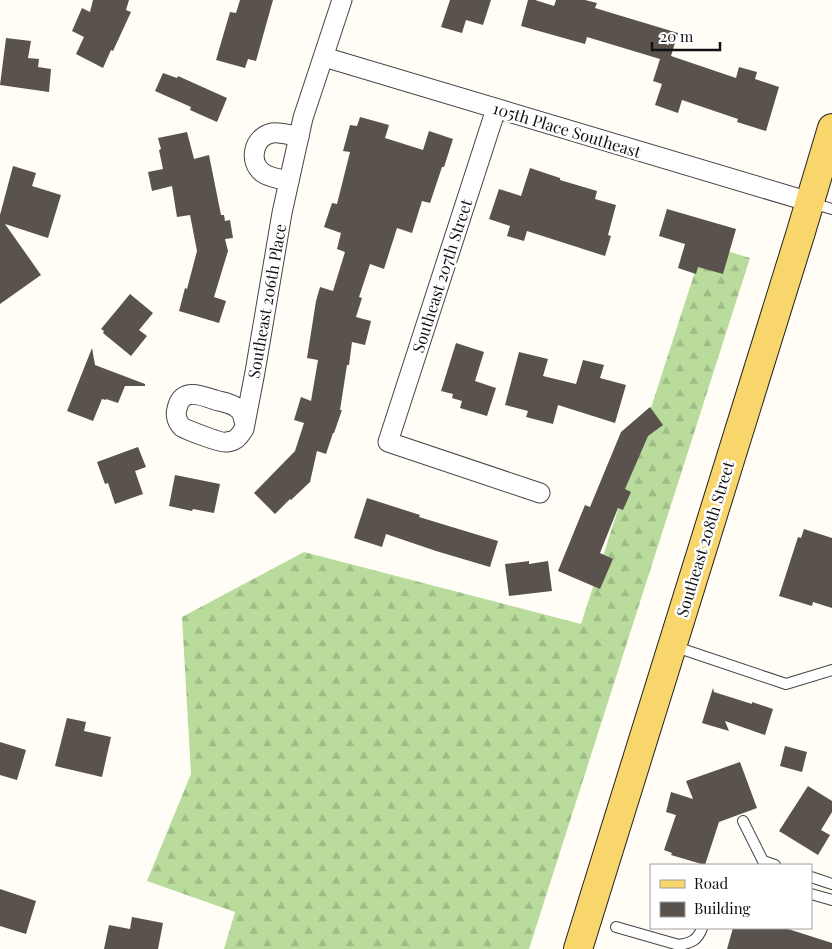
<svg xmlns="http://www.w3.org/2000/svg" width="832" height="949" viewBox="0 0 832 949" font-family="'Playfair Display',serif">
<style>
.forest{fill:url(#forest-firs)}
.building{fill:#5a524d}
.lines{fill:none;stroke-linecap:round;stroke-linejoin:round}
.lane-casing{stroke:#444;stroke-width:12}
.street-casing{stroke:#444;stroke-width:21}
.primary-casing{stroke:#222;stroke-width:30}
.lane{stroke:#fff;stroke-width:10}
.street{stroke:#fff;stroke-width:19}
.primary{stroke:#f9d66b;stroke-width:28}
.labels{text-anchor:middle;stroke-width:5;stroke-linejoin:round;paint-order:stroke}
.street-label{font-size:16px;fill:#111;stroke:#fff}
</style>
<defs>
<pattern id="forest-firs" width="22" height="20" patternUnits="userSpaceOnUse" patternTransform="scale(1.25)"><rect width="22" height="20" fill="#b9dc9c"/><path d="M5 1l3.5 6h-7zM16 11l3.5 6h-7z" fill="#9ebc85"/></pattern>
</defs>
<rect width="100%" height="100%" fill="#fffdf5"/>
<!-- forest -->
<polygon class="forest" points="704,244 750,258 529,949 224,949 235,912 147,881 191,774 182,617 304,552 581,624"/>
<!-- building -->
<g class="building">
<polygon points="93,0 129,0 126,10 131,12 113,51 111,50 103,68 76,54 84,37 72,31 82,8 90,12"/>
<polygon points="240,0 273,0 256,61 248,59 245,68 216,60 230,12 236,13"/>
<polygon points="450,0 491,0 483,25 466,20 462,33 441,27"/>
<polygon points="528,0 535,0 554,6 556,0 585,0 597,3 595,8 678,33 671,56 736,78 739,67 757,72 755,79 779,87 766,131 737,122 738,119 682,100 678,113 655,105 662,84 653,81 660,59 587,37 585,44 521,26"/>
<polygon points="6,38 31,41 28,58 39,59 38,67 51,69 49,92 0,85"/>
<polygon points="163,73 177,78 178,76 227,98 217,122 190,110 191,107 155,91"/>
<polygon points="360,117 389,125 385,138 423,150 429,131 453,139 444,167 442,167 430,203 422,201 412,233 397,228 384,269 370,264 359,297 362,298 356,317 371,321 365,345 352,342 349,365 347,365 340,410 342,410 334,433 333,433 326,454 317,451 310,482 291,500 290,499 275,514 254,493 295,451 304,423 294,420 301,397 311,401 318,360 307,358 316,301 320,287 333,291 345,252 337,249 341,233 324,227 332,203 337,204 350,152 343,151 350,125 357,126"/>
<polygon points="187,132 194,159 209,155 221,215 224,215 225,221 230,220 233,238 225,239 228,251 214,297 226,301 219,323 179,311 185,288 187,289 197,251 190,215 177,217 172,186 152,191 148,172 163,169 159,150 161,149 158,138"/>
<polygon points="13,166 36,173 32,186 61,195 48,238 5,224 41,275 0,304 0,215"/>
<polygon points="530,168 560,178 560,180 597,191 595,199 616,205 608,235 611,236 605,256 527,231 524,241 507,236 510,226 489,219 499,189 521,196"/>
<polygon points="667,209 736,229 723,274 698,267 696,274 678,268 685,244 659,236"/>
<polygon points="130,294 153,313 139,330 147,336 131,356 103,333 104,331 101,329"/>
<polygon points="456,343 484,352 475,381 496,388 487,416 460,408 462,401 452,398 453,394 441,391"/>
<polygon points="92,348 95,365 145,384 145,386 125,386 118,403 106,399 106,400 102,399 93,421 67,411"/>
<polygon points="519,352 548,359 543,376 576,384 583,360 604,365 600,378 626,385 615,423 558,405 553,424 526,417 528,411 505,405"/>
<polygon points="650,407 663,425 648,436 625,489 631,492 623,510 618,508 600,553 613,559 600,589 558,571 585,505 590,507 621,432"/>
<polygon points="138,447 146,467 135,471 143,494 115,504 108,483 105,484 97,462"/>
<polygon points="175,475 220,484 214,513 193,509 192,511 169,506"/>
<polygon points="367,498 420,515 419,517 498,541 490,567 436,551 386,534 382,547 354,538"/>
<polygon points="804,529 832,538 832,608 813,602 812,606 779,596 798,537 801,538"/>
<polygon points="529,561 529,564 548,561 552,591 509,596 505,564"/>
<polygon points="713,688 714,692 752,704 752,702 773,709 765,735 725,721 729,731 702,723"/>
<polygon points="67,718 86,722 84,731 111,737 102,777 55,766"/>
<polygon points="0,742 26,750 17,780 0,775"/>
<polygon points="785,746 807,752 802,772 780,766"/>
<polygon points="740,762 757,808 719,822 705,865 671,855 672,853 664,850 676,815 666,812 671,792 693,799 686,781"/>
<polygon points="808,786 832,801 832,812 821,830 830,835 818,855 779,831"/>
<polygon points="0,889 36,901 26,934 0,926"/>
<polygon points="132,917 163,923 158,949 104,949 109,925 130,929"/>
<polygon points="733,928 785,928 832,943 832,949 727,949"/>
</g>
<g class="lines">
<!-- lane casing -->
<g class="lane-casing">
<g id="lane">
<polyline points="811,203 832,209"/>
<polyline points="673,646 786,684 832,670"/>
<polyline points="743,821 763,861 775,865"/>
<polyline points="811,877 832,884"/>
<polyline points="811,894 832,900"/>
<path d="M 616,927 L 679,945 C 691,943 698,940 702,928"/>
</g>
</g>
<!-- street casing -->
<g class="street-casing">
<g id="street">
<polyline points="324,57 810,202"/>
<polyline points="496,109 388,442 540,493"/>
<path d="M 289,181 C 281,179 270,178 263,173 C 248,162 253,137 272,133 C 280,132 290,135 299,137"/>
<path d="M 244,421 C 243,416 242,411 237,408 C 231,403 222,402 215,400 C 201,395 181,387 177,409 C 175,415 177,422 182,427 C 187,430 220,443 226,442 C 227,442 233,441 234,440 C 239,438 241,433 244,429 L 255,372 L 282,213 L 303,118 L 342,0"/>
</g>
</g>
<!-- primary casing -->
<g class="primary-casing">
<polyline id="primary" points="578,949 800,235 832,128"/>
</g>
<!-- lane -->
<use href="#lane" class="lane"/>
<!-- street -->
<use href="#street" class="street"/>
<!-- primary -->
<use href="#primary" class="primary"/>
</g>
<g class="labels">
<!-- street labels -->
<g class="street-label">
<text transform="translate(567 130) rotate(17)" y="6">105th Place Southeast</text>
<text transform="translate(442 276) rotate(-72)" y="6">Southeast 207th Street</text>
<text transform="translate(267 301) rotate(-80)" y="6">Southeast 206th Place</text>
<text transform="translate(705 539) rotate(-73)" y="6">Southeast 208th Street</text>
</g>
</g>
<!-- legend -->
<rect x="650" y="864" width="162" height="65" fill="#ffffff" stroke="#a0a0a0"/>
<rect x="660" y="880" width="25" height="8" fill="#f9d66b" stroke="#a0a0a0"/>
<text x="694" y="889" font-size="15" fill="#111111">Road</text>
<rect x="660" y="902" width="25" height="15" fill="#5a524d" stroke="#a0a0a0"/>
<text x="694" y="914" font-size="15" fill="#111111">Building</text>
<!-- scale -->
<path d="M652 42v8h68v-8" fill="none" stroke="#111111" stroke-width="2.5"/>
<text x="660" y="42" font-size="15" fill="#111111" stroke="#ffffff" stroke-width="4" paint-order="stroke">20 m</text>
</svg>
